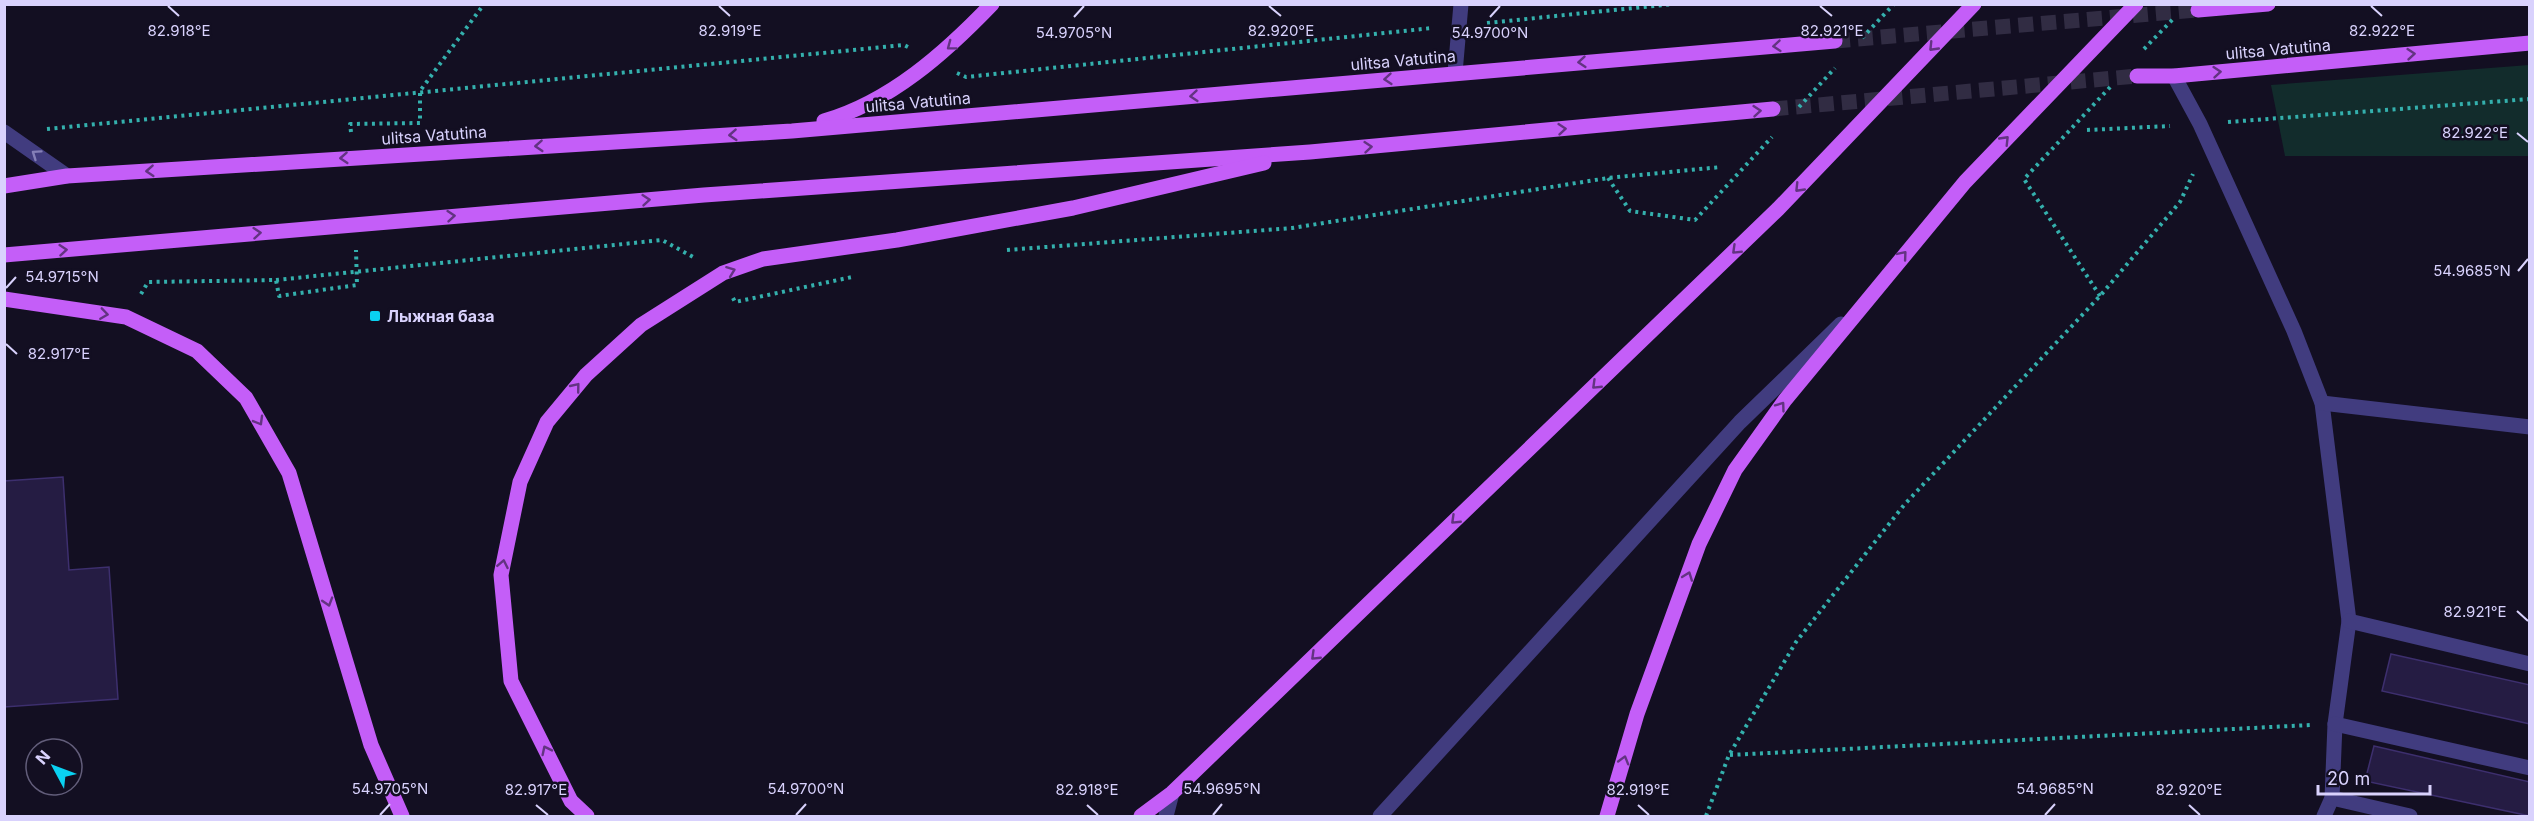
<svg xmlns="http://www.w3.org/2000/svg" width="2534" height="821" viewBox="0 0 2534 821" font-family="Inter,sans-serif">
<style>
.green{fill:#122c2c}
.building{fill:#251c43;stroke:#3d2f6e;stroke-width:1.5}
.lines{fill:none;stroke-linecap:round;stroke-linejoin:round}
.primary-tunnel{stroke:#312c43;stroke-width:15;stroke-dasharray:15 8;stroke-linecap:butt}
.path{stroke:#34b0ad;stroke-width:4;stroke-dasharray:3 4.5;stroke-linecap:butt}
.service{stroke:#413c7f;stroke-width:15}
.minor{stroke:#413c7f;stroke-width:15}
.primary{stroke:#c45ef8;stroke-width:15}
.oneway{stroke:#633382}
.oneway2{stroke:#8580b8}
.ticks{fill:none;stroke:#d9d2fd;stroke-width:2}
.poi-dot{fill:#0ad1f1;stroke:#130f22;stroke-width:2}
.labels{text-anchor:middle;stroke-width:5;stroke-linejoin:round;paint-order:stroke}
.street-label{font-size:16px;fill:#d9d2fd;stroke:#130f22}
.poi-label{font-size:16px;font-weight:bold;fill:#d9d2fd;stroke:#130f22;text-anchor:start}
.ticks-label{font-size:15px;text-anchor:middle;fill:#d9d2fd;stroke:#130f22;stroke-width:5;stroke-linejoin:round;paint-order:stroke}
</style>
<rect width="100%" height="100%" fill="#130f22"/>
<!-- green -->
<polygon class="green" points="2529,65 2529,156 2285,156 2271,85"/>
<!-- building -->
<g class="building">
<polygon points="63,477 69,570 109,567 118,699 4,707 4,481"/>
<polygon points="2391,654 2530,685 2530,724 2382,691"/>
<polygon points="2374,746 2530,782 2530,816 2365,781"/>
</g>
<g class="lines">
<!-- primary-tunnel -->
<g class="primary-tunnel">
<polyline points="1835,41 2198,10"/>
<polyline points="1773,109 2137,76"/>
</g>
<!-- path -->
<g class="path">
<polyline points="1487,23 1673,4"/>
<polyline points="1862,38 1894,4"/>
<polyline points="2144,49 2174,18"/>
<polyline points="957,73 966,77 1432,28"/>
<polyline points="1799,107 1835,68"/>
<polyline points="2228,122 2530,99"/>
<polyline points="47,129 904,45 908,47"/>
<polyline points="2087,130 2170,126"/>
<polyline points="351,132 350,124 420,123 420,91 484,4"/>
<polyline points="1608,178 1630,211 1695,220 1772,137"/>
<polyline points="1007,250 1292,228 1608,178 1721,167"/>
<polyline points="276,280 662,240 695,258"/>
<polyline points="141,294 148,282 276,280 279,296 357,285 356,250"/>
<polyline points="2100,296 2024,179 2113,84"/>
<polyline points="733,298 735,302 852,277"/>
<polyline points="1730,755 2310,725"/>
<polyline points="1706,816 1729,755 1796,642 1904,505 2100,296 2180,202 2193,174"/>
</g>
<!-- service -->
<g class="service">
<polyline points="1455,73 1461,4"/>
<polyline points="2174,76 2200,124 2294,331 2322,403 2349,621 2335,724 2332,798 2324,816"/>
<polyline points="2322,403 2530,427"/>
<polyline points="2349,621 2530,664"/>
<polyline points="2335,724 2530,768"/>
<polyline points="2332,798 2410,816"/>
<polyline points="1166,816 1172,793"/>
<polyline points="1380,816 1740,422 1841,324"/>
</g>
<!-- minor -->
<polyline class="minor" points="4,132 67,176"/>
<!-- primary -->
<g class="primary">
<polyline points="2198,10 2268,4"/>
<polyline points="2137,76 2174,76 2530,43"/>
<path d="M 824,121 C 890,102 945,53 992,4"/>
<polyline points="4,186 67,176 792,131 1835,41"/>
<polyline points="4,255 704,195 1310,152 1773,109"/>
<polyline points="4,299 126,317 197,351 246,398 289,473 371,745 402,816"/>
<polyline points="587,816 571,801 511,681 501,575 520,482 547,422 586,375 641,325 723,273 763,259 897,240 1073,208 1264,163"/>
<polyline points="1141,816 1172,793 1778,209 1974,4"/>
<polyline points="1607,816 1637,714 1699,544 1735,470 1785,400 1965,182 2136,4"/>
</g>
</g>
<!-- one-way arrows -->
<defs><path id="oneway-chevron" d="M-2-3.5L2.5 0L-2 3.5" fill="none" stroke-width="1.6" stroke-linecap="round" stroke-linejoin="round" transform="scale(1.5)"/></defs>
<g class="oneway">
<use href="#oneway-chevron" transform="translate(951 46) rotate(143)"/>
<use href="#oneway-chevron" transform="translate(1777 46) rotate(175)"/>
<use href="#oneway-chevron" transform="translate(1933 47) rotate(134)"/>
<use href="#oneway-chevron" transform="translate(2411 54) rotate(-5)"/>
<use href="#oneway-chevron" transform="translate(1582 62) rotate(175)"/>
<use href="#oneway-chevron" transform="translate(2217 72) rotate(-5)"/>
<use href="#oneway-chevron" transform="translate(1388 79) rotate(175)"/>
<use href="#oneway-chevron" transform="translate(1194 96) rotate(175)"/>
<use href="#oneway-chevron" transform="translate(1757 111) rotate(-5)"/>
<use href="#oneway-chevron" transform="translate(1562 129) rotate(-5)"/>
<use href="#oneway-chevron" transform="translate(733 135) rotate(176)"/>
<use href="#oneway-chevron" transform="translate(2005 140) rotate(-46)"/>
<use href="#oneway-chevron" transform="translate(539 146) rotate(176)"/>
<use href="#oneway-chevron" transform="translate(1368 147) rotate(-5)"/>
<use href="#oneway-chevron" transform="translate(344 158) rotate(176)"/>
<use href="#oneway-chevron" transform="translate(150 171) rotate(176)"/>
<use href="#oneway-chevron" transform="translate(1799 188) rotate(134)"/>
<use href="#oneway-chevron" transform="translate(646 200) rotate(-5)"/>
<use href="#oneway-chevron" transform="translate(451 216) rotate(-5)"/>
<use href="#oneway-chevron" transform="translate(257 233) rotate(-5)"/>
<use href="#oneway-chevron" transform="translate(63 250) rotate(-5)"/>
<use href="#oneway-chevron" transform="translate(1736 250) rotate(136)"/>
<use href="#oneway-chevron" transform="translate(1903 255) rotate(-50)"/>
<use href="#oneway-chevron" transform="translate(731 271) rotate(-21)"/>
<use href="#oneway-chevron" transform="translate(104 314) rotate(8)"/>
<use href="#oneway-chevron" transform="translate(1596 385) rotate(136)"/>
<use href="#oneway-chevron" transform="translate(576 387) rotate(-51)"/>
<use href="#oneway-chevron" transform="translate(1781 406) rotate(-54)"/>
<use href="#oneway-chevron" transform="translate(259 421) rotate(60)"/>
<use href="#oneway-chevron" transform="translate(1455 520) rotate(136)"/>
<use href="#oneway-chevron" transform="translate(503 564) rotate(-79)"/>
<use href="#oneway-chevron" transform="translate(1688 576) rotate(-70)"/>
<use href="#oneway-chevron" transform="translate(328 602) rotate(73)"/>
<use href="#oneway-chevron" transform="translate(1315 656) rotate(136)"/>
<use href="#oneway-chevron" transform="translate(546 750) rotate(-116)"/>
<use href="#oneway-chevron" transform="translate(1624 760) rotate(-74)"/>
</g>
<use class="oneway2" href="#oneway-chevron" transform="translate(36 154) rotate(-145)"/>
<!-- ticks -->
<path class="ticks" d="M 168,6 L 179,16M 719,6 L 730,16M 1269,6 L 1281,16M 1820,6 L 1832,16M 2371,6 L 2382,16M 1074,17 L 1084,6M 1490,17 L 1500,6M 2517,133 L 2528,142M 2518,271 L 2528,259M 6,288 L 16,277M 6,344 L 17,354M 2517,611 L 2528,621M 536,805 L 548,815M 1087,805 L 1098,815M 1638,805 L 1649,815M 2189,805 L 2200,815M 380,815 L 390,804M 796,815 L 806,804M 1213,815 L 1222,804M 2045,815 L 2055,804"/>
<!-- markers -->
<rect class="poi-dot" x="369" y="310" width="12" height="12" rx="3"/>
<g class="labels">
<!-- street labels -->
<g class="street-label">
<text transform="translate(2278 49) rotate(-5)" y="6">ulitsa Vatutina</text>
<text transform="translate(1403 60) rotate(-5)" y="6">ulitsa Vatutina</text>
<text transform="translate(918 102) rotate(-5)" y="6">ulitsa Vatutina</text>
<text transform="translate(434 135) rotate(-4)" y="6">ulitsa Vatutina</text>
</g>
<!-- poi labels -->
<g class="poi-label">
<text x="387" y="322">Лыжная база</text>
</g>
</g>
<g class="ticks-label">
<text x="1832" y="36">82.921°E</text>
<text x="179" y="36">82.918°E</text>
<text x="730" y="36">82.919°E</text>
<text x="1281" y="36">82.920°E</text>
<text x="2382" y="36">82.922°E</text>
<text x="1074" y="38">54.9705°N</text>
<text x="1490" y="38">54.9700°N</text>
<text x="2475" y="138">82.922°E</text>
<text x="2472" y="276">54.9685°N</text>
<text x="62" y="282">54.9715°N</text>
<text x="59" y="359">82.917°E</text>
<text x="2475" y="617">82.921°E</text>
<text x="390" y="794">54.9705°N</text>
<text x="806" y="794">54.9700°N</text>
<text x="1222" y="794">54.9695°N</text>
<text x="2055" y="794">54.9685°N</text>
<text x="536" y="795">82.917°E</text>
<text x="1087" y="795">82.918°E</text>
<text x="1638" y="795">82.919°E</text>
<text x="2189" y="795">82.920°E</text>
</g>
<!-- border -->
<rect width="2534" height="821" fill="none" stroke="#d9d2fd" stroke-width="12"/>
<!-- north arrow -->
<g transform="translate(54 767) rotate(311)"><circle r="28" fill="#130f22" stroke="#625d7a" stroke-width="1.5"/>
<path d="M0-4.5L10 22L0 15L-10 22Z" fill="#0ad1f1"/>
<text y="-9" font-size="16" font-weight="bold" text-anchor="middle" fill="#d9d2fd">N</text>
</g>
<!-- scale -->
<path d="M2318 785v9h112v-9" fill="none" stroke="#d9d2fd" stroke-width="3"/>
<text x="2327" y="785" font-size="18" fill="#d9d2fd" stroke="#130f22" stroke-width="4.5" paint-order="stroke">20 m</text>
</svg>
